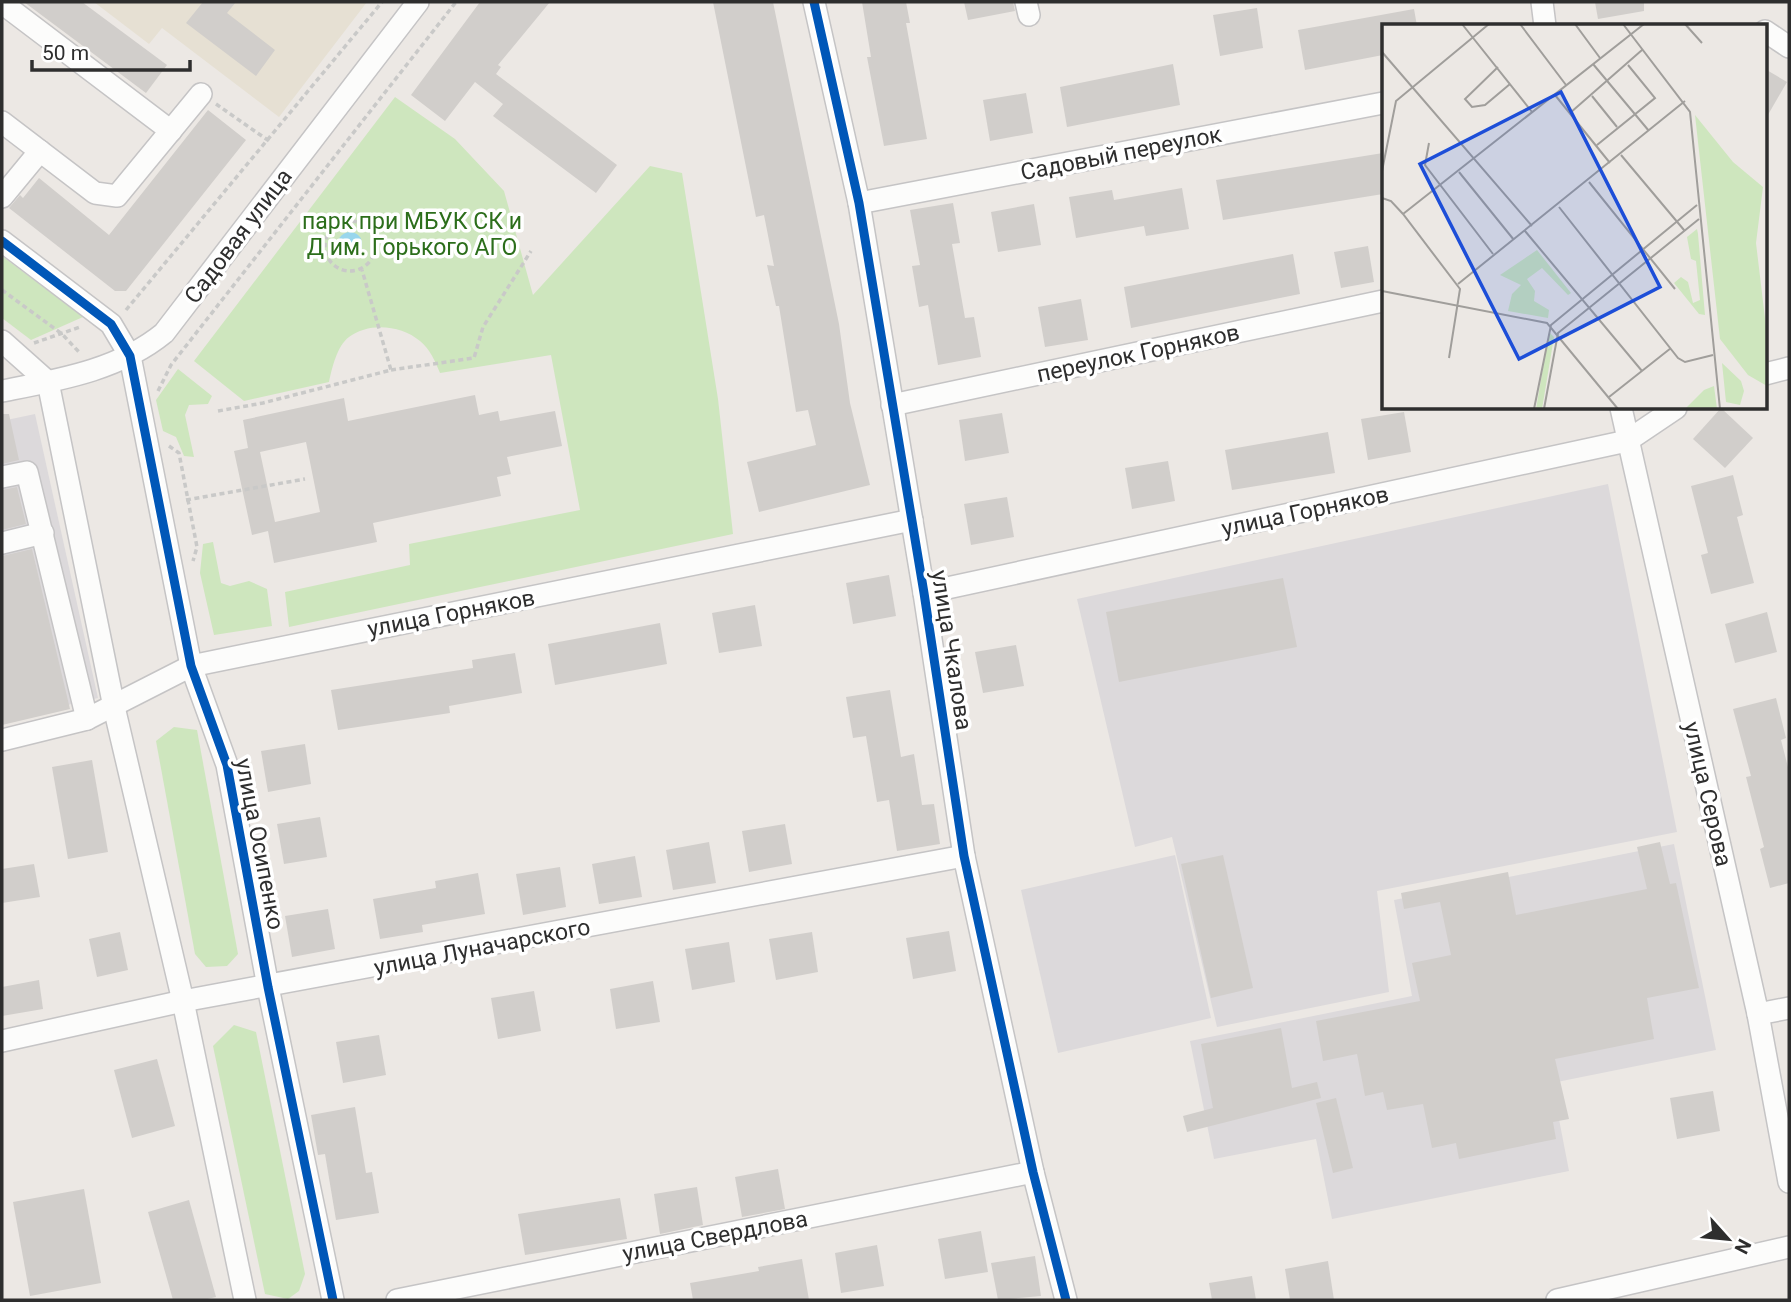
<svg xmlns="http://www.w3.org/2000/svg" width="1791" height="1302" viewBox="0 0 1791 1302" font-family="Roboto,sans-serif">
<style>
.industrial{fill:#dcd9db}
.education{fill:#e6e0d3}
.green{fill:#cee6be}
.water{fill:#99d6ec}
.building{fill:#d1cecb;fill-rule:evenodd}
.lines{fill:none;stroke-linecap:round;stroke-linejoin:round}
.minor-casing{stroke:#c5c4c5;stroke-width:24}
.path{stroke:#c9c9c8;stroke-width:3.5;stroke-dasharray:5 3.5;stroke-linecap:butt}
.minor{stroke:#fcfcfb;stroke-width:21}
.cycleway-casing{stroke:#fff;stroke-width:13}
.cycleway{stroke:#0057b8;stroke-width:9}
.labels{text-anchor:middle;stroke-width:7;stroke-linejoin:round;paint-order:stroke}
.street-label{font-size:23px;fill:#2e2e2e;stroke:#fff}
.park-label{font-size:23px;fill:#2c6e1b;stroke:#fff}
.inset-road{fill:none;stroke:#a09e9b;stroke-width:2}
.view{fill:#1d4ed8;fill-opacity:0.15;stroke:#1d4ed8;stroke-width:3.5}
.inset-edge{fill:none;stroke:#2e2e2e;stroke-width:3.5}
</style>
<rect width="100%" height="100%" fill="#ece8e4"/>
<!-- industrial -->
<g class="industrial">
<polygon points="35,414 98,698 2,720 2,421"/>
<polygon points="1608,484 1677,832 1377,891 1389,992 1217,1027 1172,837 1135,847 1077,599"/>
<polygon points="1674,844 1716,1050 1552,1083 1569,1171 1332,1219 1316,1139 1214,1159 1190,1041 1412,996 1394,900"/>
<polygon points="1175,855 1211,1018 1058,1053 1021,890"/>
</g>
<!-- education -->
<polygon class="education" points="94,2 367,2 279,117 162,28 149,44"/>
<!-- green -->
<g class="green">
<path d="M 395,97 L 455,139 L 504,191 L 533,295 L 650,166 L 682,173 L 718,399 L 733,534 L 289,627 L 285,592 L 410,565 L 409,544 L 580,510 L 551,355 L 440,373 C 435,361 430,349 420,341 C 401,325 369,322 349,337 C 337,346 332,368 329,382 L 244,401 L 194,361 Z"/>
<polygon points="2,256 83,317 31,340 2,318"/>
<polygon points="178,369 212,396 208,404 189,405 185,415 194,457 184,456 176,437 163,431 156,400"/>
<polygon points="213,542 221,583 230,586 249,581 267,589 272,626 214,635 200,573 203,544"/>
<polygon points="174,727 197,730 238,954 227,966 206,967 195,954 156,741"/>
<polygon points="234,1025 256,1032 305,1274 299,1291 288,1299 265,1294 213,1046"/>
</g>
<!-- water -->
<circle class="water" cx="350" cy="244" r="12"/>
<!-- building -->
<g class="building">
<polygon points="24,2 82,2 167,65 146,93"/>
<polygon points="203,2 236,2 227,13 275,50 256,76 186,23"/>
<polygon points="480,2 550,2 498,65 501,67 496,74 617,165 596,193 493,116 503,104 475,82 445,121 411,95"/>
<polygon points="713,2 773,2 839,324 850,403 870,485 759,512 747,462 816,445 808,410 796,412 779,306 776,306 767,265 774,266 764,215 756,217"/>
<polygon points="862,2 906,2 910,23 906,23 927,139 884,146 867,57 871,57"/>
<polygon points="964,2 1013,2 1015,11 968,20"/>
<polygon points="1595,2 1644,2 1644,11 1598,19"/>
<polygon points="1257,8 1263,48 1220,56 1213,15"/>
<polygon points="1414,9 1417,26 1383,26 1383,55 1305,70 1298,30"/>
<polygon points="1173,64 1180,105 1067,127 1060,87"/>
<polygon points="1765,69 1787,82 1765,120"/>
<polygon points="1026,93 1033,133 990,141 983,100"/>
<polygon points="208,110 246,140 126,291 115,291 9,208 20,195 23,198 39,178 109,235"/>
<polygon points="1383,153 1383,194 1223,220 1216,180"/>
<polygon points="1182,188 1189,229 1146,236 1144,226 1076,238 1069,197 1112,190 1114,200"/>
<polygon points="953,203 960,243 952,244 965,318 974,317 981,357 938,365 928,305 919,307 912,266 920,265 910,210"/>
<polygon points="1034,204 1041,245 998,252 991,212"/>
<polygon points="1368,246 1374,282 1341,288 1334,252"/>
<polygon points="1293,254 1300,294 1131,328 1124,287"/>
<polygon points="1081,299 1088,340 1045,347 1038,307"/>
<path d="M 475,395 L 479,415 L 498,411 L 500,421 L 555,411 L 562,446 L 507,457 L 511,474 L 497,477 L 501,496 L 373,523 L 377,542 L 274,563 L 268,531 L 252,535 L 234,451 L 248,448 L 243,420 L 344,398 L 348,421 ZM 306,442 L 320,512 L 275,522 L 260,452 Z"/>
<polygon points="1721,408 1753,438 1725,468 1693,439"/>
<polygon points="1404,412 1411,452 1368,460 1361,419"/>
<polygon points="1002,413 1009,453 965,461 959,420"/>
<polygon points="2,414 9,414 19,460 2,464"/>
<polygon points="1328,432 1335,473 1232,490 1225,450"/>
<polygon points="1168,461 1175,501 1132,509 1125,468"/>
<polygon points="1733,475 1743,515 1737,517 1754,583 1711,594 1701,555 1708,553 1691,486"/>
<polygon points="17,487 26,524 2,530 2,490"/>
<polygon points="1007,497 1014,537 971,545 964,504"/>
<polygon points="32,549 70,709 2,725 2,556"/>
<polygon points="889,575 896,616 853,624 846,583"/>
<polygon points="1283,578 1297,647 1119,682 1106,612"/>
<polygon points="755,605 762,646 719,653 712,613"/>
<polygon points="1767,612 1777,652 1735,663 1725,624"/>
<polygon points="660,623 667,664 555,685 548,644"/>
<polygon points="1016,645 1024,686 983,693 975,652"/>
<polygon points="515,653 522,693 449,706 450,713 338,730 331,690 473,668 472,660"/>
<polygon points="890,690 901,757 914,754 922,805 934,804 940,844 897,851 889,800 877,802 866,736 853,738 846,697"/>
<polygon points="1776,698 1786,738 1781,740 1789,771 1789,883 1770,888 1760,849 1764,847 1746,777 1751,776 1733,709"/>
<polygon points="305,744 311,784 268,792 261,751"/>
<polygon points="92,760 108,852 68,859 52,767"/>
<polygon points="320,817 327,857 284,864 277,824"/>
<polygon points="785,824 792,864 749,872 742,831"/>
<polygon points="709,842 716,883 673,890 666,850"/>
<polygon points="1660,842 1670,884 1676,883 1699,988 1647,998 1654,1039 1555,1059 1569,1119 1553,1122 1556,1139 1459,1159 1456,1143 1432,1148 1423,1104 1387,1110 1383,1092 1365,1096 1357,1054 1323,1061 1316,1021 1420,1001 1412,963 1451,955 1440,902 1404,909 1401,893 1508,872 1516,915 1647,889 1637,847"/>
<polygon points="1223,855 1253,988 1211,998 1181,864"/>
<polygon points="635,856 642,897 599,904 592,864"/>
<polygon points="34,864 40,897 2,903 2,869"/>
<polygon points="560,867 566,907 523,915 516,874"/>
<polygon points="478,873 485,914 422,925 423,932 380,939 373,899 436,888 435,881"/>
<polygon points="328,909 335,949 292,957 285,916"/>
<polygon points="949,931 956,971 913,979 906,938"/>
<polygon points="120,932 128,970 97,977 89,939"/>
<polygon points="812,932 818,972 776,980 769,939"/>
<polygon points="729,942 735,982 692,990 685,949"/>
<polygon points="39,980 43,1009 2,1016 2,987"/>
<polygon points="653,981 660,1022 616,1029 610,989"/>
<polygon points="534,991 541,1031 498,1039 491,998"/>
<polygon points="1281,1028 1292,1088 1317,1082 1321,1098 1187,1132 1183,1116 1213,1108 1201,1044"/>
<polygon points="379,1035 386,1075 343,1083 336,1042"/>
<polygon points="157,1059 175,1126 132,1138 114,1070"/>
<polygon points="1713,1091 1720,1131 1677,1139 1670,1098"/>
<polygon points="1336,1098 1353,1168 1333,1173 1316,1103"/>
<polygon points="355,1107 366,1173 372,1172 379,1213 336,1220 325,1154 318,1155 311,1115"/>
<polygon points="778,1169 785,1209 742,1217 735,1177"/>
<polygon points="697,1187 703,1225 660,1234 654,1194"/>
<polygon points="84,1189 101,1283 30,1296 13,1202"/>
<polygon points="620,1198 627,1239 525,1255 518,1214"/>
<polygon points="189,1200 216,1297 203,1300 173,1300 148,1212"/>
<polygon points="981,1231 988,1272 945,1279 938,1239"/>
<polygon points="877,1245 884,1286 841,1293 835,1253"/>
<polygon points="1035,1256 1041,1296 998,1300 991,1263"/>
<polygon points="802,1259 809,1300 693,1300 690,1283 759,1271 758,1267"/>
<polygon points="1328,1261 1334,1300 1290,1300 1285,1269"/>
<polygon points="1252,1276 1256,1300 1212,1300 1209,1283"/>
</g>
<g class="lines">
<!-- minor casing -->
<g class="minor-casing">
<g id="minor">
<polyline points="814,2 859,203 924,593 964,856 1033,1172 1066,1300"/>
<polyline points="1026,2 1029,15"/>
<polyline points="1542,2 1545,26"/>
<polyline points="2,3 171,131"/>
<polyline points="1765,31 1789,47"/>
<polyline points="2,122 95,193 117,196 201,94"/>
<polyline points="2,197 40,151"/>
<polyline points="859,203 1383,103"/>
<polyline points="2,241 111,324 130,356 191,666 227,765 268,987 333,1300"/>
<polyline points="2,341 48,382 114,707 183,1001 245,1300"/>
<polyline points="1765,374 1789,368"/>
<path d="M 2,391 C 58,380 119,370 164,333 L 418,2"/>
<polyline points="892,405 1383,301"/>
<polyline points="1621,408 1758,1014 1789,1182"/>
<polyline points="2,477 27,472 87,719"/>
<polyline points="2,543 43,533"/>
<polyline points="924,593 1627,441 1676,408"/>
<polyline points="2,740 87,719 191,666 912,520"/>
<polyline points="1758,1014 1789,1008"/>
<polyline points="2,1041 183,1001 964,856"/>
<polyline points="397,1300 1033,1172"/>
<polyline points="1557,1300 1789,1247"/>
</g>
</g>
<!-- path -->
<g class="path">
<polyline points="216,104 269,141"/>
<circle cx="350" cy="246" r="25"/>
<polyline points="2,290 62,334 79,352"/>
<polyline points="126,310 382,2"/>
<polyline points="34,343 80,327"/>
<polyline points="391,370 474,358 483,327 531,251"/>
<polyline points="158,391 171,365 456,2"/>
<polyline points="218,411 263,403 391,370 362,270"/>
<polyline points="169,446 179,453 197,547 193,561"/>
<polyline points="186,500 305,479"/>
</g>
<!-- minor -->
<use href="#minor" class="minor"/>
<!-- cycleway casing -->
<g class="cycleway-casing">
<g id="cycleway">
<polyline points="814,2 859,203 924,593 964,856 1033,1172 1066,1300"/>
<polyline points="2,241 111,324 130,356 191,666 227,765 268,987 333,1300"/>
</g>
</g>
<!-- cycleway -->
<use href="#cycleway" class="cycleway"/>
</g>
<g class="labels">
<!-- street labels -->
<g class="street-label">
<text transform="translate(1121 153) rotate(-11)" y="8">Садовый переулок</text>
<text transform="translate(238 236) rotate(-53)" y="8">Садовая улица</text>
<text transform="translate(1138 353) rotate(-12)" y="8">переулок Горняков</text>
<text transform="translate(1305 511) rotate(-12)" y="8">улица Горняков</text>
<text transform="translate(451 613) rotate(-11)" y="8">улица Горняков</text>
<text transform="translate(952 650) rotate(81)" y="8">улица Чкалова</text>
<text transform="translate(1708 794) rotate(77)" y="8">улица Серова</text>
<text transform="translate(260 844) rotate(79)" y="8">улица Осипенко</text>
<text transform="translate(482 947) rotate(-11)" y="8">улица Луначарского</text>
<text transform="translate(715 1236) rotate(-11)" y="8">улица Свердлова</text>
</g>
<!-- park labels -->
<g class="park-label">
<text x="412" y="229">парк при МБУК СК и<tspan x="412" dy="26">Д им. Горького АГО</tspan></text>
</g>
</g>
<!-- overview -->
<g transform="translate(1382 24)">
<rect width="385" height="385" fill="#ece8e4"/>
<path d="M 313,91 L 351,138 L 381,163 L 374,219 L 385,311 L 385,362 L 366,351 L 338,315 ZM 315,205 L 316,210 L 323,291 L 317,290 L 292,259 L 299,253 L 306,258 L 311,279 L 318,276 L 314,237 L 309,235 L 305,213 ZM 155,226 L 189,269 L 186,271 L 160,244 L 145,255 L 153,267 L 152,277 L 167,286 L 166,294 L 126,287 L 130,270 L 139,261 L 118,251 ZM 167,308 L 172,313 L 160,385 L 154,385 ZM 340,339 L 359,357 L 362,367 L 358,381 L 344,378 ZM 332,362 L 335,385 L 303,385 L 322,366 Z" fill="#cee6be"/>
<path class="inset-road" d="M 80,0 L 150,88M 138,0 L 184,61M 193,0 L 218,34M 241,0 L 308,88 L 338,385M 303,0 L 320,19M 0,28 L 150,202M 211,40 L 267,107M 116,43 L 83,75 L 90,83 L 103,81 L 128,60M 173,71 L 228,139M 210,72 L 235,103M 188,89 L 260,26M 47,119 L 43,141 L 111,230M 215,121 L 273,74 L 246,41M 239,131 L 302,206M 0,147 L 14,77 L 107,0M 77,148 L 132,216M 207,158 L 293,265M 0,174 L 9,177 L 21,190 L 78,265 L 67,334M 177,183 L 296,334 L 303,338 L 331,331M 21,190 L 262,0M 143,207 L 260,347M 76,260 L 303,77M 0,267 L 165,299 L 236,385M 227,373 L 289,324M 152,385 L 169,301 L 315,181M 162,385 L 176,309 L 317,195"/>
<path class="view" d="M 179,68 L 278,263 L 137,335 L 38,140 Z"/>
<rect width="385" height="385" class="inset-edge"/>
</g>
<!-- border -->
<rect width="1791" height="1302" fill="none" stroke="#2e2e2e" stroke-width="7"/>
<!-- north arrow -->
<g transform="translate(1728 1239) rotate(117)" stroke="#ffffff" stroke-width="5" paint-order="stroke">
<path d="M0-5L12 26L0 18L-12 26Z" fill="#2e2e2e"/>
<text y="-10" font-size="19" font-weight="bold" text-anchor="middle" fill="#2e2e2e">N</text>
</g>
<!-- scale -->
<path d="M32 60v10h158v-10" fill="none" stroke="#2e2e2e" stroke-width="3.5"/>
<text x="42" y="60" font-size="21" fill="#2e2e2e" stroke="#ffffff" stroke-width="5" paint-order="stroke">50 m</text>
</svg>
